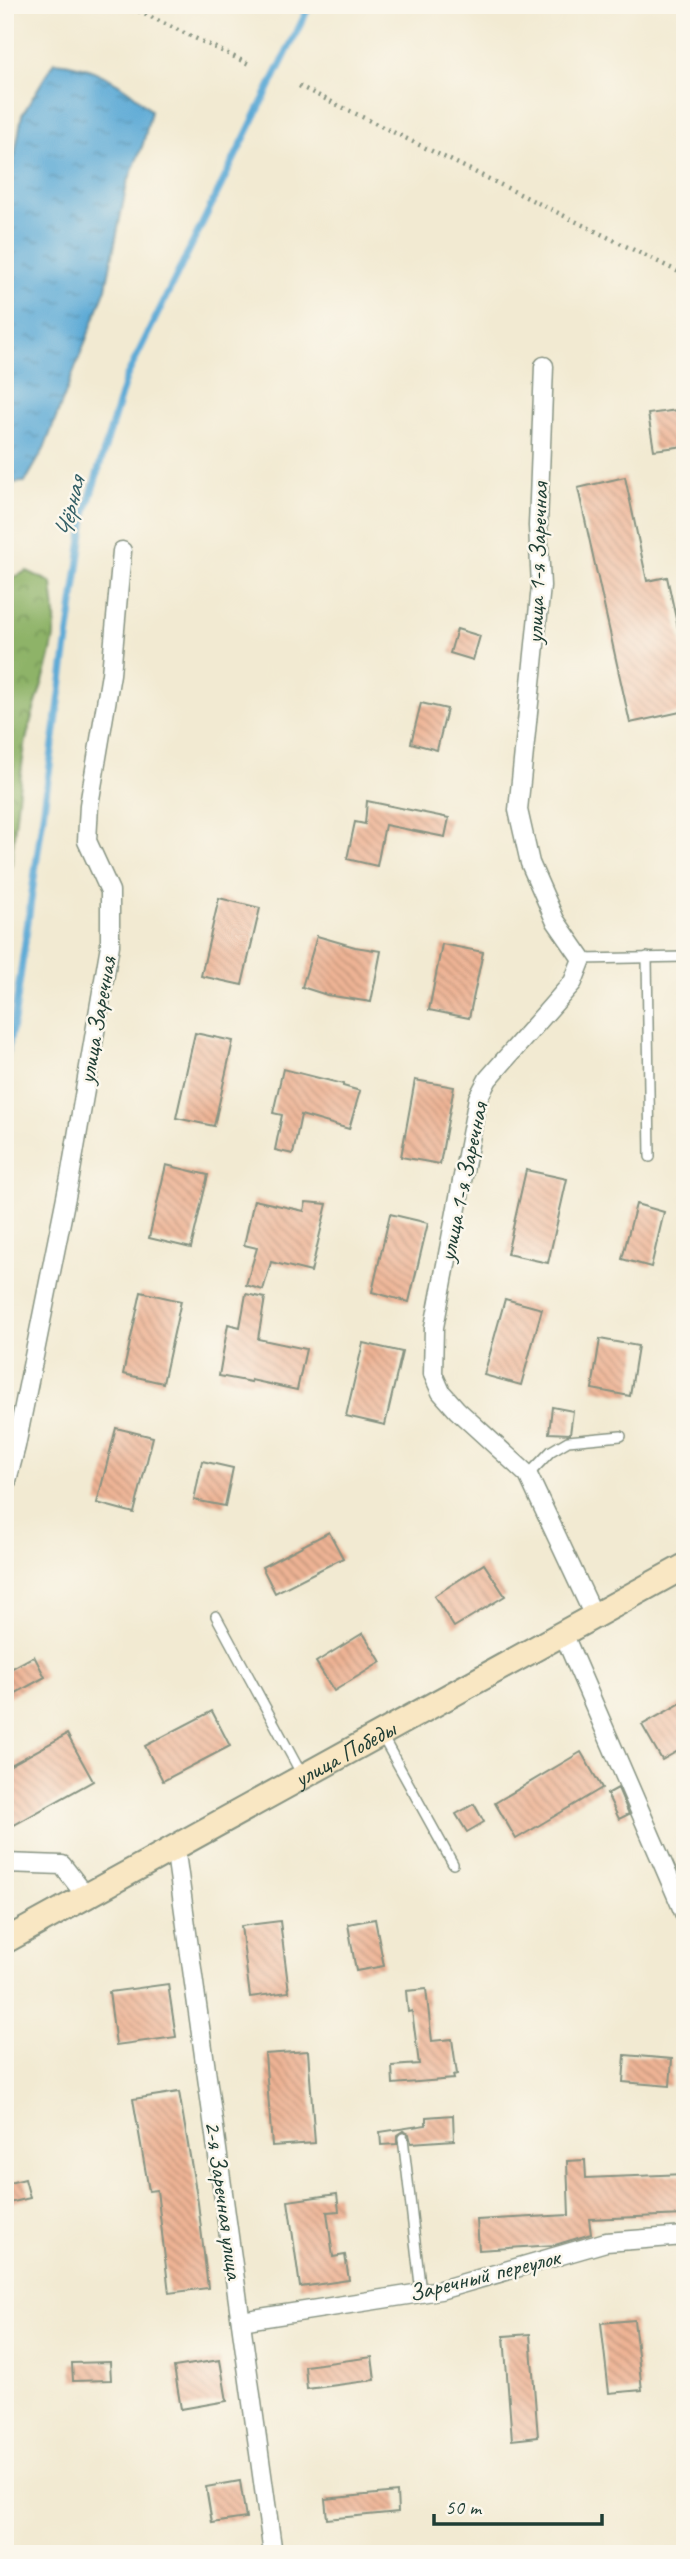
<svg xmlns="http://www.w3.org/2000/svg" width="690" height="2559" viewBox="0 0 690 2559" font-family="Caveat,sans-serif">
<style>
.forest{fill:url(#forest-crowns);stroke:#56784e;stroke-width:2}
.water{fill:url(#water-ripples);stroke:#3e7485;stroke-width:2}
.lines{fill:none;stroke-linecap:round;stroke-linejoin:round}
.stream{stroke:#5daad6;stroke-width:7}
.building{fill:url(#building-back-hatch)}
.lane-casing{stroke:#889483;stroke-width:12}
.street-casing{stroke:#889483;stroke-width:21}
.secondary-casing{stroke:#889483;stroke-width:28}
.path{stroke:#889483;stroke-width:4.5;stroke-dasharray:2 5;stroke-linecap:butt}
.lane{stroke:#fff;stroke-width:9}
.street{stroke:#fff;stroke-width:18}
.secondary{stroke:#f9e7c3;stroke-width:24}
.labels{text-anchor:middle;stroke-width:5;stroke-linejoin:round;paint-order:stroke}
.street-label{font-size:24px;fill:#1f3d34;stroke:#fbf7ec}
.water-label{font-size:26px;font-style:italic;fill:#325e65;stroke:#fbf7ec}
</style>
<defs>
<pattern id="forest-crowns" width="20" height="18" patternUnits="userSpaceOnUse" patternTransform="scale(1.75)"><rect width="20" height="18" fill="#8eb368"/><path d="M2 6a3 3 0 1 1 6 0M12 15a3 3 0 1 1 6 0" fill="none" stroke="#739356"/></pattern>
<pattern id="water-ripples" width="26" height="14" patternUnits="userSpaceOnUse" patternTransform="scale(1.75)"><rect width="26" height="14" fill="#5daad6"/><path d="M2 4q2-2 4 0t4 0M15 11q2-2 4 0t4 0" fill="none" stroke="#4c8cae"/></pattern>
<pattern id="building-back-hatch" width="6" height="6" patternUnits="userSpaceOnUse" patternTransform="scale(1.75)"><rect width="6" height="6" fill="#eeb394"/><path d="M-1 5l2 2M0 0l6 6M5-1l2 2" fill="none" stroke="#c0937a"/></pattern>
</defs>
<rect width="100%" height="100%" fill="#fbf7ec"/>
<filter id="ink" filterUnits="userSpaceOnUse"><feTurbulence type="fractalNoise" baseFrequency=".0143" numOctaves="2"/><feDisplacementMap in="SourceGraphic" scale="14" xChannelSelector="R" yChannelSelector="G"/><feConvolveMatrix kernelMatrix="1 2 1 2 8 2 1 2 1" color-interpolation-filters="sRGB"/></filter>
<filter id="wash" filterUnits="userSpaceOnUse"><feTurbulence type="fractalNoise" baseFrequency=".00686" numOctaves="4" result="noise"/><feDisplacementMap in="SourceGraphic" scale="28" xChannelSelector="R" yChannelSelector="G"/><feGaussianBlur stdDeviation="1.57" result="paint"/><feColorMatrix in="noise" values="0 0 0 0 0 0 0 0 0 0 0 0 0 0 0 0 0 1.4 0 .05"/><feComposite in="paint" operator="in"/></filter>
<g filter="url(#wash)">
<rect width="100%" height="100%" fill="#f2ead2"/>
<!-- forest -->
<path class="forest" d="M 27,571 L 52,583 C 53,597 56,612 55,626 C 52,667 32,705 25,746 C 15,806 12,867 5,928 L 5,581 Z"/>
<!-- water -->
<path class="water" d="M 54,62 C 90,64 126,84 151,111 L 143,144 L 127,184 L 106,288 L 44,449 L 25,482 L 5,483 L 5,208 L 22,115 Z"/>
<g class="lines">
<!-- stream -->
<polyline class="stream" points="5,1061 14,1020 86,511 126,378 310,5"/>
</g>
<g id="blocks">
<!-- building -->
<g class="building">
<polygon points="685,409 685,446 654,450 648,414"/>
<polygon points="625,477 647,581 667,577 685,660 685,711 630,723 578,488"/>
<polygon points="457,629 480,636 473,660 450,653"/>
<polygon points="421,703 447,709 437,750 411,743"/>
<polygon points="367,801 449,818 445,837 385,825 377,866 347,859 355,822 365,824"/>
<polygon points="219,898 260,908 242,985 201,976"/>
<polygon points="317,936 355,947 381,951 371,1002 327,995 302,987"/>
<polygon points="442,944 483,952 469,1018 429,1010"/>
<polygon points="195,1033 233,1041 214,1126 176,1118"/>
<polygon points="283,1069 343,1084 343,1086 360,1091 349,1129 301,1115 293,1154 275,1150 282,1115 273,1113"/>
<polygon points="415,1080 454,1087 440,1164 401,1157"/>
<polygon points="166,1165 208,1175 191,1248 149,1238"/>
<polygon points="526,1170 567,1179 548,1263 507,1254"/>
<polygon points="254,1200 304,1211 306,1202 327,1204 311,1272 271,1262 263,1290 246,1285 257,1248 244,1245"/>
<polygon points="636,1204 664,1212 651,1267 622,1259"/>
<polygon points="390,1214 428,1223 409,1302 372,1292"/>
<polygon points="141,1292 181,1301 163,1383 123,1374"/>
<polygon points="246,1294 265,1298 258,1339 306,1349 297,1390 251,1380 251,1382 219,1376 228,1324 240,1327"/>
<polygon points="505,1299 542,1309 521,1385 484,1375"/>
<polygon points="600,1339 638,1346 630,1396 592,1389"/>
<polygon points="363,1343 402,1352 385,1425 346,1416"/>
<polygon points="552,1407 573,1411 570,1434 549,1433"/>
<polygon points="116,1428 153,1437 134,1513 97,1503"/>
<polygon points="202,1461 233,1468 225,1506 194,1500"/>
<polygon points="329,1532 343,1558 275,1593 262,1567"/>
<polygon points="484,1564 505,1596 454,1627 434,1596"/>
<polygon points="363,1633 381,1662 334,1691 316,1662"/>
<polygon points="34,1656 45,1677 5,1699 5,1672"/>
<polygon points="685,1701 685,1747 662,1760 642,1725"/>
<polygon points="212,1711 230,1746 163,1781 145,1746"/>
<polygon points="67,1734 93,1781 5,1830 5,1768"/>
<polygon points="581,1752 602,1788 516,1839 495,1803"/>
<polygon points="618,1788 629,1814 619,1819 607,1794"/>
<polygon points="474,1804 484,1822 467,1832 456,1814"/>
<polygon points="375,1919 384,1966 356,1971 348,1924"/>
<polygon points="280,1921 289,1992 250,1997 241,1926"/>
<polygon points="168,1984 176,2037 116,2045 109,1992"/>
<polygon points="426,1989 432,2041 452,2039 457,2074 453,2075 454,2079 393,2084 392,2066 419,2064 412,2011 408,2012 406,1991"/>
<polygon points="308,2051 315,2143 272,2146 265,2054"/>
<polygon points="625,2055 672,2059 670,2086 623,2082"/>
<polygon points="179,2092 198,2203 208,2288 169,2293 157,2190 149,2191 133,2099"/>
<polygon points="453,2115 454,2140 411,2143 409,2134 403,2131 397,2135 397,2144 381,2145 380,2132 426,2125 426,2117"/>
<polygon points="585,2160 586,2178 685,2174 685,2215 589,2219 591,2234 555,2245 479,2250 477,2220 569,2215 567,2161"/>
<polygon points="25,2179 30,2198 5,2204 5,2184"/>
<polygon points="337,2194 339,2211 327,2212 333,2257 345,2255 349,2280 300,2287 288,2201"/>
<polygon points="634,2320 642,2390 609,2393 601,2323"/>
<polygon points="530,2334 538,2437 512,2440 504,2336"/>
<polygon points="372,2357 375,2380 307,2389 305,2366"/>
<polygon points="220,2360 227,2401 181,2409 174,2367"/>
<polygon points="110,2362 111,2380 73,2381 72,2363"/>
<polygon points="240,2481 246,2518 212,2523 206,2487"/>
<polygon points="397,2492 398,2512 327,2519 325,2499"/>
</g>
</g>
</g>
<g filter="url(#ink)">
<use href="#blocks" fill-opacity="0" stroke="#889483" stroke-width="2"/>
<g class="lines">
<!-- lane casing -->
<g class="lane-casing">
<g id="lane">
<polyline points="647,957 650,1157"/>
<polyline points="582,959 685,957"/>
<polyline points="528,1475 551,1451 568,1441 621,1436"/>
<polyline points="216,1616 302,1775"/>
<polyline points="381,1734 453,1864"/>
<polyline points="403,2138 421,2293"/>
</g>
</g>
<!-- street casing -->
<g class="street-casing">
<g id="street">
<polyline points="544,366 538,526 541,586 518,810 530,863 555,920 582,959 573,982 488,1079 478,1098 434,1327 433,1374 441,1392 457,1410 528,1475 594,1616"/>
<polyline points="5,1488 16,1446 70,1177 110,945 110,891 87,841 89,805 111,674 122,551"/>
<polyline points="563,1633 685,1915"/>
<polyline points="175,1846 273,2554"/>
<polyline points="5,1863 62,1865 86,1896"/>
<polyline points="241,2321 440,2290 606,2242 685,2236"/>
</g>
</g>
<!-- secondary casing -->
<g class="secondary-casing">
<g id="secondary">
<path id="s1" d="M 5,1941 L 685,1566"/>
</g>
</g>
<!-- path -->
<g class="path">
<polyline points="126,5 249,64"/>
<polyline points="299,86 685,275"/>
</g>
<!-- lane -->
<use href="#lane" class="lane"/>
<!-- street -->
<use href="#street" class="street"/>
<!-- secondary -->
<use href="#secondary" class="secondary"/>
</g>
</g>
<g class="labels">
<!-- street labels -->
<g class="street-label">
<text transform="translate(537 563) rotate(-88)" y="8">улица 1-я Заречная</text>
<text transform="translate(97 1020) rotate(-80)" y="8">улица Заречная</text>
<text transform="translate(463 1182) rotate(-78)" y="8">улица 1-я Заречная</text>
<text dy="8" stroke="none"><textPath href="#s1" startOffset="388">улица Победы</textPath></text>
<text transform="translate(224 2200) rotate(82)" y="8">2-я Заречная улица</text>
<text transform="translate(484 2275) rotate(-14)" y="8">Заречный переулок</text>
</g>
<!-- water labels -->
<g class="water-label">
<text transform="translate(69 508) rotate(-77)" y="9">Чёрная</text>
</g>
</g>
<!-- margin -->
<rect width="690" height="2559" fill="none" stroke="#fbf7ec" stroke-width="28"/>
<!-- scale -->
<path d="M434 2514v10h168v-10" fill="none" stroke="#1f3d34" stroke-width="3.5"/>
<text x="445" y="2514" font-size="21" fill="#1f3d34" stroke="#fbf7ec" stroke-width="5" paint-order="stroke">50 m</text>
</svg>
